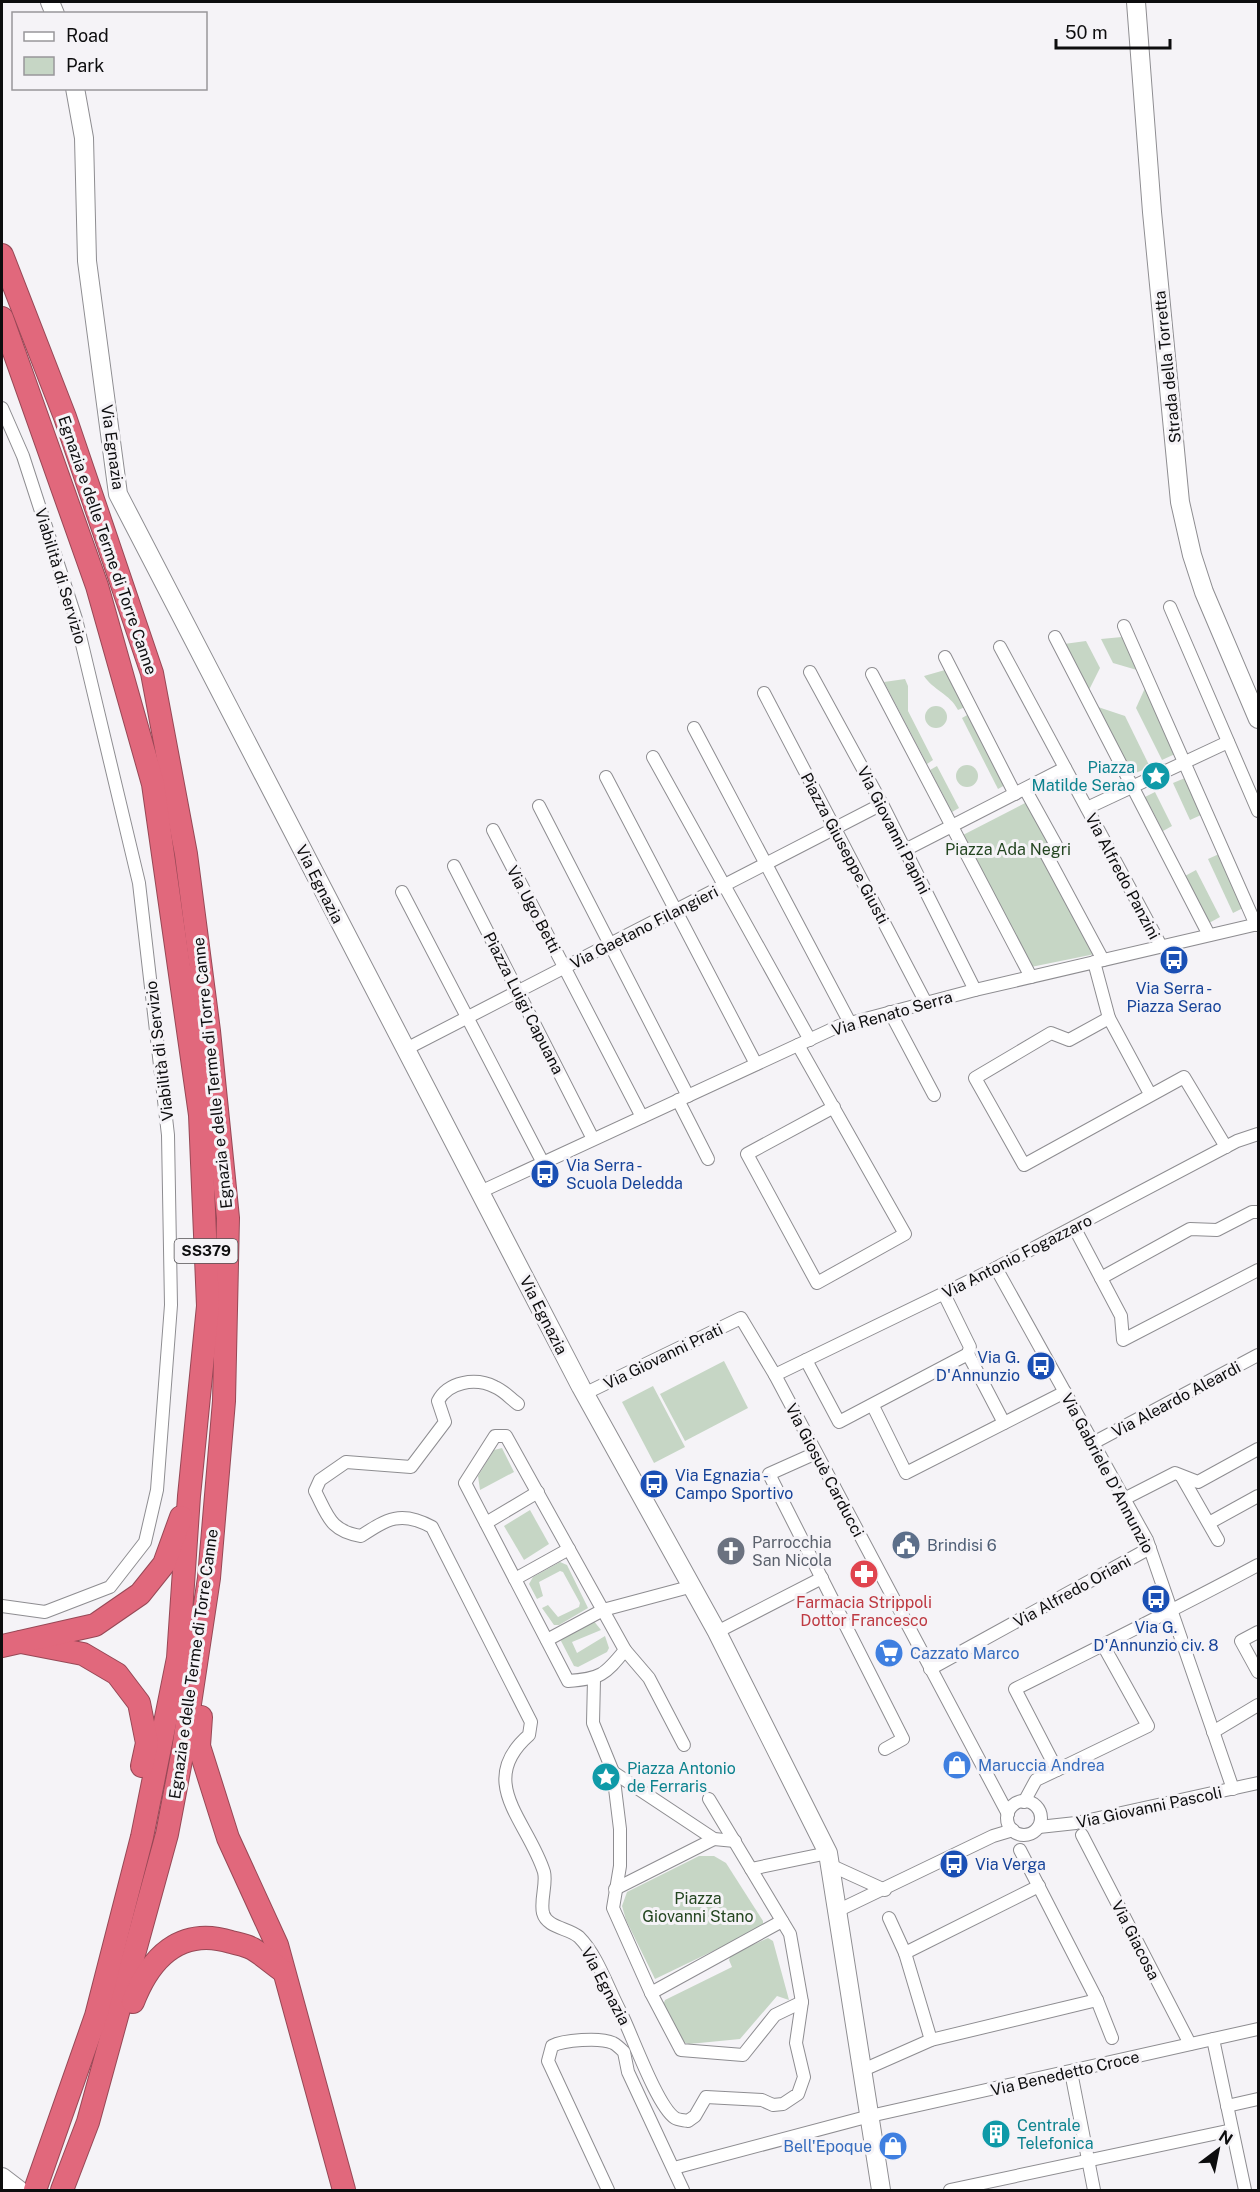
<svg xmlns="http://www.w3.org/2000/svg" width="1260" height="2192" viewBox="0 0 1260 2192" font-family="'Public Sans',sans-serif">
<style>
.green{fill:#c6d6c5}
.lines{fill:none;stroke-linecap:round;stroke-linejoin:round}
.street-casing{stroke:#8e8d91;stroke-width:14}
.secondary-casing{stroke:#8e8d91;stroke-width:20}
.highway-casing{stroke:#974856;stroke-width:24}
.street{stroke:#fff;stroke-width:12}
.secondary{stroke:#fff;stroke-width:18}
.highway{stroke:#e1687c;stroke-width:22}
.labels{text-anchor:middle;stroke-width:6;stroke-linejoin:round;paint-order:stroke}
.shield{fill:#f5f3f7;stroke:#535254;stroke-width:1.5}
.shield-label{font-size:15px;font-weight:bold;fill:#0d0d0e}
.street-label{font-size:16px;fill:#0d0d0e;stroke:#f5f3f7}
.culture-label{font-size:16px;fill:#0d838f;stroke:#f5f3f7;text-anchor:start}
.park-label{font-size:16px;fill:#244621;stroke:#f5f3f7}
.transit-label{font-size:16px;fill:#164399;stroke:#f5f3f7;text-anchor:start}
.worship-label{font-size:16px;fill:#5b616d;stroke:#f5f3f7;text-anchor:start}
.service-label{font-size:16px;fill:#4e5e75;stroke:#f5f3f7;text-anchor:start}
.health-label{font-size:16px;fill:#be3a42;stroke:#f5f3f7}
.shop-label{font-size:16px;fill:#366cbe;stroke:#f5f3f7;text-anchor:start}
</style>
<rect width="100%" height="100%" fill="#f5f3f7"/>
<!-- green -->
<g class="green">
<polygon points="1122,637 1137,670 1113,663 1101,639"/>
<polygon points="1086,641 1100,668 1089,690 1064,644"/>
<path d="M 945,670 L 965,707 L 958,710 C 950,694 933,690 924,676 Z"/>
<polygon points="905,679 908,686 908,711 933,760 927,764 884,682"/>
<polygon points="1145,688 1175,754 1162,760 1136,708"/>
<circle cx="936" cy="717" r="11"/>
<polygon points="1098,707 1125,716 1150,767 1133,774"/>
<polygon points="969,714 1005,785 998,789 962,718"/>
<circle cx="967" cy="776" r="11"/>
<polygon points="937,766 959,808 952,812 930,770"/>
<polygon points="1185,778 1201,815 1190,820 1173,783"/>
<polygon points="1155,792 1172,826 1163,831 1145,797"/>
<polygon points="1027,802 1049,846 1042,850 1095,954 1031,967 963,835"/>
<polygon points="1219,854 1243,908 1233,913 1208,859"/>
<polygon points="1196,870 1220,917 1209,923 1185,876"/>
<polygon points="724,1361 748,1408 685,1441 660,1394"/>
<polygon points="653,1386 685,1447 654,1463 622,1402"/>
<polygon points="502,1448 514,1472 480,1490 478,1476 494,1450"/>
<polygon points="530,1510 549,1544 524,1560 504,1526"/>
<polygon points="560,1562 567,1565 588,1608 559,1625 554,1625 542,1608 548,1605 558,1617 579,1607 580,1603 563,1572 560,1571 539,1582 543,1596 537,1599 529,1584 533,1577"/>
<polygon points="593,1620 601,1630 572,1642 577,1653 605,1636 609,1648 607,1652 578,1667 574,1666 561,1641 562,1638"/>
<polygon points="699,1856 714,1856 726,1863 763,1921 763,1927 655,1979 626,1920 622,1906 627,1892"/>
<polygon points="768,1938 773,1941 789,2000 777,1996 740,2039 689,2044 683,2042 663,2005 665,2000 732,1967 729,1960 731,1955"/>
</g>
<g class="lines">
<!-- street casing -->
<g class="street-casing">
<g id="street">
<polyline points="2,408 23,456 76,619 139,883 168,1135 171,1305 157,1490 145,1542 110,1587 45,1612 2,1606"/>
<polyline points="1170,607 1258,811"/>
<polyline points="1124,626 1256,925"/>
<polyline points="1055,637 1209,935"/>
<polyline points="1000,647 1161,946"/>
<polyline points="945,657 1015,794"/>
<polyline points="810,672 882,804 975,990"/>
<polyline points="872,674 1031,977"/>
<polyline points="764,693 926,1003"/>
<polyline points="694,728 850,1023"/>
<polyline points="653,757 810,1040"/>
<polyline points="606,777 756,1064"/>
<polyline points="1025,789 1056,845 1045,852 1103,960"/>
<polyline points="539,806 688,1096"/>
<polyline points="1087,808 1228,742"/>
<polyline points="493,830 642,1117"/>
<polyline points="905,850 1065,768"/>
<polyline points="454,866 593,1139"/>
<polyline points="402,892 543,1163"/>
<polyline points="1094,962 1109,1018"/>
<polyline points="890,1012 934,1095"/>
<polyline points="798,1045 905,1234 817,1283 747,1154 834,1107"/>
<polyline points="406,1049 882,804"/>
<polyline points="1150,1094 1109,1018 1069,1040 1051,1033 975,1078 1024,1165 1184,1077 1226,1147"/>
<polyline points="678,1100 708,1159"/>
<polyline points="480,1192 839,1026 975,990 1258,924"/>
<polyline points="1074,1227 1121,1316 1123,1340 1258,1270"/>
<polyline points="996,1268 1147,1540 1233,1789"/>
<polyline points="1101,1278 1190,1229 1217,1230 1252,1212 1258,1212"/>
<polyline points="944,1294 970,1347 968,1354"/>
<polyline points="806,1360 839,1422 968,1354 1004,1423"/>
<polyline points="775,1375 996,1268 1237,1141 1258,1134"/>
<polyline points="584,1394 741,1318 775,1375 1008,1814"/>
<path d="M 518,1404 C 511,1399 503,1390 495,1387 C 475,1377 448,1382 438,1401 L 445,1422 L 411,1467 L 346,1462 L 320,1480 L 315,1491 C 328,1516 330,1531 361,1536 C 387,1519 401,1510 432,1527 L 531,1722 L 529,1735 C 475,1782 528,1821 544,1872 C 547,1884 540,1900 543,1913 C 547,1928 569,1928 579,1937 C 598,1956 608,1989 621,2013 C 632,2035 657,2106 675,2118 C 678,2120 684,2120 688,2121 L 695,2116 L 706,2097 L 762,2100 L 773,2105 L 783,2104 L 798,2094 L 804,2077 L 796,2043 L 802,2002 L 790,1934 L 709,1799"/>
<polyline points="873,1406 906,1473 1065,1392"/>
<path d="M 495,1436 L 506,1436 L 625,1650 C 605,1675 600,1679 568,1681 L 465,1483 Z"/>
<polyline points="1093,1443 1258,1355"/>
<polyline points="816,1453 769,1474 903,1739 885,1749"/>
<polyline points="1182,1477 1218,1540"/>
<polyline points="1124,1499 1175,1473 1198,1482 1258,1449"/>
<polyline points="486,1523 538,1492"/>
<polyline points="1209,1523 1258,1496"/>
<polyline points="515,1579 569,1549"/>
<polyline points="717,1632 822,1578"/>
<polyline points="1258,1632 1241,1641 1258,1672"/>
<polyline points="547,1640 603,1610 693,1586"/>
<path d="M 1103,1645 L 1148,1726 L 1057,1770 L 1015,1689 C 1097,1648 1178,1608 1258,1565"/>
<polyline points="625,1650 649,1678 684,1745"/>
<polyline points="930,1669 1150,1548"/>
<polyline points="594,1679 593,1723 613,1772 714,1839 735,1841"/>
<polyline points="1213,1732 1258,1705"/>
<polyline points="613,1772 620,1829 620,1866 613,1908 651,1993 681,2050 743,2055 775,2015 802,2002"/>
<circle cx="1024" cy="1818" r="17"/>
<polyline points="1024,1802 1036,1780 1057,1770"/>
<polyline points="1039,1827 1076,1823 1258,1783"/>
<polyline points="1082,1835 1190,2044"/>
<polyline points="1020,1850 1097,2000 1112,2038"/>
<polyline points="830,1865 885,1890"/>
<polyline points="751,1869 828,1853"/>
<polyline points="615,1889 714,1839"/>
<polyline points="839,1910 993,1836 1013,1830"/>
<polyline points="889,1918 905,1953 931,2040"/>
<polyline points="905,1953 1039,1886"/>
<polyline points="651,1993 782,1921"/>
<polyline points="1213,2039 1245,2190"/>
<polyline points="863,2070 931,2040 1097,2000"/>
<polyline points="1071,2072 1094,2190"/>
<polyline points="1227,2106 1258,2099"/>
<polyline points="674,2168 870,2116 1258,2029"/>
<path d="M 608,2190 L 548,2061 L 552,2046 C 563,2040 600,2037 613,2043 C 617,2045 621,2049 624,2052 L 628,2072 L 683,2190"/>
<polyline points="950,2190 1232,2130"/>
</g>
</g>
<!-- secondary casing -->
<g class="secondary-casing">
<g id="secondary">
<polyline points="50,2 55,14"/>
<polyline points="1136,2 1152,212 1180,502 1192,555 1204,592 1258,719"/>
<polyline points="75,88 84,138 87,261 118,494 581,1387 717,1632 828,1853 881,2190"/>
<polyline points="2,2177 19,2190"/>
</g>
</g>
<!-- highway casing -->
<g class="highway-casing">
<g id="highway">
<polyline points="2,255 65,417 152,673 186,854 209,1031 228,1218 224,1401 209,1578 183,1750 167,1834 88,2122 62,2190"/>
<polyline points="2,318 97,586 153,784 200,1115 208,1306 189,1496 178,1658 142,1837 96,2016 35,2190"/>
<polyline points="21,1642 83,1654 117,1674 139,1703 147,1743 142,1766"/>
<polyline points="2,1646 95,1625 140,1594 164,1564 181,1517"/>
<polyline points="201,1717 199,1746 228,1838 277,1945 344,2190"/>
<path d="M 133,2002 C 150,1958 180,1926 231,1942 C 238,1944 246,1945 253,1949 C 263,1955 273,1964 283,1971"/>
</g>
</g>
<!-- street -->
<use href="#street" class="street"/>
<!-- secondary -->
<use href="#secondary" class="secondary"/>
<!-- highway -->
<use href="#highway" class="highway"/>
</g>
<!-- icons -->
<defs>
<g id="sight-disc" transform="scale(1.5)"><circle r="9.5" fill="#0f9aa8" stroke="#f5f3f7"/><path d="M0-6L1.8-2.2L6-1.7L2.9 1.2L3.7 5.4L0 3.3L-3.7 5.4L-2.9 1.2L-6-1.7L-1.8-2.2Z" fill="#fff"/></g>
<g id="bus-disc" transform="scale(1.5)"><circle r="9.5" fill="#1a4fb4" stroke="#f5f3f7"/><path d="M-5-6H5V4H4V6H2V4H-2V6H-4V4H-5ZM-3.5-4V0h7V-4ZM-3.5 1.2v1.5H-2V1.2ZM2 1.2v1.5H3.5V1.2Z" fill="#fff"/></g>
<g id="civic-disc" transform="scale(1.5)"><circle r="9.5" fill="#5c6f8a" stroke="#f5f3f7"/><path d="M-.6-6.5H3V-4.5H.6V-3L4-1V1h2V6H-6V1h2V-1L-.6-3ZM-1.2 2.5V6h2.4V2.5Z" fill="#fff"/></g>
<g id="church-disc" transform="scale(1.5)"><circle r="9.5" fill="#6b7280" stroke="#f5f3f7"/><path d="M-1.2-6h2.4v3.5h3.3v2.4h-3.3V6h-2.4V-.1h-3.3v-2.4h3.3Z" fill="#fff"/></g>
<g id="pharmacy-disc" transform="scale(1.5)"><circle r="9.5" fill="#e0444e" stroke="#f5f3f7"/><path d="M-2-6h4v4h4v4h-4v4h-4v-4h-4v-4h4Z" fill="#fff"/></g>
<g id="supermarket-disc" transform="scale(1.5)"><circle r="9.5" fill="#3f7fe0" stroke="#f5f3f7"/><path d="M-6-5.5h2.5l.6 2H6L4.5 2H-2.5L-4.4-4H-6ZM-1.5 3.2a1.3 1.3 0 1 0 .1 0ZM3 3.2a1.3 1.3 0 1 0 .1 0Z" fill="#fff"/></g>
<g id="shop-disc" transform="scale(1.5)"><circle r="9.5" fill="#3f7fe0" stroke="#f5f3f7"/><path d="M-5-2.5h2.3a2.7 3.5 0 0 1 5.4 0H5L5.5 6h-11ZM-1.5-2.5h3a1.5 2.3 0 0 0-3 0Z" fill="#fff"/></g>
<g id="building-disc" transform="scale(1.5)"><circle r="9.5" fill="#0f9aa8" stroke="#f5f3f7"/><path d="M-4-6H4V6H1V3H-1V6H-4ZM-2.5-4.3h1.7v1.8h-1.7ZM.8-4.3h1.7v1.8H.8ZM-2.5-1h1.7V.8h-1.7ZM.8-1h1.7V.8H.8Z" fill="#fff"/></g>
</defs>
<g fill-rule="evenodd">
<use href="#sight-disc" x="1156" y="776"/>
<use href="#bus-disc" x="1174" y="960"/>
<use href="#bus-disc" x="545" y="1174"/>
<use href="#bus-disc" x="1041" y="1366"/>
<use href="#bus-disc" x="654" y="1484"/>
<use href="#civic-disc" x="906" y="1545"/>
<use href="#church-disc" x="731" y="1551"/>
<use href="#pharmacy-disc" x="864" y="1574"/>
<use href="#bus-disc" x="1156" y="1599"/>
<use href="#supermarket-disc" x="889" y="1653"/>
<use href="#shop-disc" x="957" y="1765"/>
<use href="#sight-disc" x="606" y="1777"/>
<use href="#bus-disc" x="954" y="1864"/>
<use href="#building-disc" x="996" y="2134"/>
<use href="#shop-disc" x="893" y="2146"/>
</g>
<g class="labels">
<!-- shield labels -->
<rect class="shield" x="174.5" y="1239" width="63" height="24" rx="4.5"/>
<g class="shield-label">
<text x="206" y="1256">SS379</text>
</g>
<!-- street labels -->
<g class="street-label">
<text transform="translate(1167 367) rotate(-96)" y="6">Strada della Torretta</text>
<text transform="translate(113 447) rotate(82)" y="6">Via Egnazia</text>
<text transform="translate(108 545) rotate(71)" y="6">Egnazia e delle Terme di Torre Canne</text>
<text transform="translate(61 576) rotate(73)" y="6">Viabilità di Servizio</text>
<text transform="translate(894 830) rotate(63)" y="6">Via Giovanni Papini</text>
<text transform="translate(845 848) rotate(62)" y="6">Piazza Giuseppe Giusti</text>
<text transform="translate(1123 876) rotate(62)" y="6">Via Alfredo Panzini</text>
<text transform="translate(320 884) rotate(63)" y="6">Via Egnazia</text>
<text transform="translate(534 909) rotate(62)" y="6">Via Ugo Betti</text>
<text transform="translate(644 927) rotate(-27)" y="6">Via Gaetano Filangieri</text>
<text transform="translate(524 1003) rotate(63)" y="6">Piazza Luigi Capuana</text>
<text transform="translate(892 1013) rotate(-16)" y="6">Via Renato Serra</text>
<text transform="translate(159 1051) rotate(-97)" y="6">Viabilità di Servizio</text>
<text transform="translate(212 1073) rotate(-96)" y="6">Egnazia e delle Terme di Torre Canne</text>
<text transform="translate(1017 1256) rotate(-27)" y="6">Via Antonio Fogazzaro</text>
<text transform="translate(544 1315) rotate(63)" y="6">Via Egnazia</text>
<text transform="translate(663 1356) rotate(-26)" y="6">Via Giovanni Prati</text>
<text transform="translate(1176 1399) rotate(-28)" y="6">Via Aleardo Aleardi</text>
<text transform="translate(825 1470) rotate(62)" y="6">Via Giosuè Carducci</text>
<text transform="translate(1108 1473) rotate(62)" y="6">Via Gabriele D'Annunzio</text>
<text transform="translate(1072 1591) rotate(-29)" y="6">Via Alfredo Oriani</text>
<text transform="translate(193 1664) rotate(-82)" y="6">Egnazia e delle Terme di Torre Canne</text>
<text transform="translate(1149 1807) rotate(-12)" y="6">Via Giovanni Pascoli</text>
<text transform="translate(1136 1940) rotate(63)" y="6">Via Giacosa</text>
<text transform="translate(606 1986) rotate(62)" y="6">Via Egnazia</text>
<text transform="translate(1065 2073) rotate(-13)" y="6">Via Benedetto Croce</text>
</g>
<!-- culture labels -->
<g class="culture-label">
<text x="1135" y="773" text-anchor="end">Piazza<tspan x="1135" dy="18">Matilde Serao</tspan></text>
<text x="627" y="1774">Piazza Antonio<tspan x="627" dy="18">de Ferraris</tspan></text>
<text x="1017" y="2131">Centrale<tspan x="1017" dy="18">Telefonica</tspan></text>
</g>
<!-- park labels -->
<g class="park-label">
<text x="1008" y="855">Piazza Ada Negri</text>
<text x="698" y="1904">Piazza<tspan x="698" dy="18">Giovanni Stano</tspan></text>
</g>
<!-- transit labels -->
<g class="transit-label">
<text x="1174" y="994" text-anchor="middle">Via Serra -<tspan x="1174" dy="18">Piazza Serao</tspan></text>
<text x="566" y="1171">Via Serra -<tspan x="566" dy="18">Scuola Deledda</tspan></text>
<text x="1020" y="1363" text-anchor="end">Via G.<tspan x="1020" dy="18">D'Annunzio</tspan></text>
<text x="675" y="1481">Via Egnazia -<tspan x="675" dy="18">Campo Sportivo</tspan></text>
<text x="1156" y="1633" text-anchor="middle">Via G.<tspan x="1156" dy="18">D'Annunzio civ. 8</tspan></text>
<text x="975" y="1870">Via Verga</text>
</g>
<!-- worship labels -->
<g class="worship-label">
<text x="752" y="1548">Parrocchia<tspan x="752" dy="18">San Nicola</tspan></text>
</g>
<!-- service labels -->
<g class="service-label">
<text x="927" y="1551">Brindisi 6</text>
</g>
<!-- health labels -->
<g class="health-label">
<text x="864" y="1608">Farmacia Strippoli<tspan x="864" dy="18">Dottor Francesco</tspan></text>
</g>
<!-- shop labels -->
<g class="shop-label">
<text x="910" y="1659">Cazzato Marco</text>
<text x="978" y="1771">Maruccia Andrea</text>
<text x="872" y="2152" text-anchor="end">Bell'Epoque</text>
</g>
</g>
<!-- border -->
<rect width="1260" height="2192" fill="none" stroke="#0d0d0e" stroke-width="6"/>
<!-- legend -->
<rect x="12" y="12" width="195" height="78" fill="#f5f3f7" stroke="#98979a" stroke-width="1.5"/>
<rect x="24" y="32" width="30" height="9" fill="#ffffff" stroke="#98979a" stroke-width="1.5"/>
<text x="66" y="42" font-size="18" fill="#0d0d0e">Road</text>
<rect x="24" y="57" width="30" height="18" fill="#c6d6c5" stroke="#98979a" stroke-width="1.5"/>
<text x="66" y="72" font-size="18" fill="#0d0d0e">Park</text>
<!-- north arrow -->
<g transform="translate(1218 2150) rotate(32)" stroke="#f5f3f7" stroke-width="4.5" paint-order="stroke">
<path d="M0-4.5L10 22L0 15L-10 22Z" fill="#0d0d0e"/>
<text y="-9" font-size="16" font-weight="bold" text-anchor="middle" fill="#0d0d0e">N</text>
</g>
<!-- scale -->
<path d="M1056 39v9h114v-9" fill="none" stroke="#0d0d0e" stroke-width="3"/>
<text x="1065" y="39" font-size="18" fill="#0d0d0e" stroke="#f5f3f7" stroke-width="4.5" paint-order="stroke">50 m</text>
</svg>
